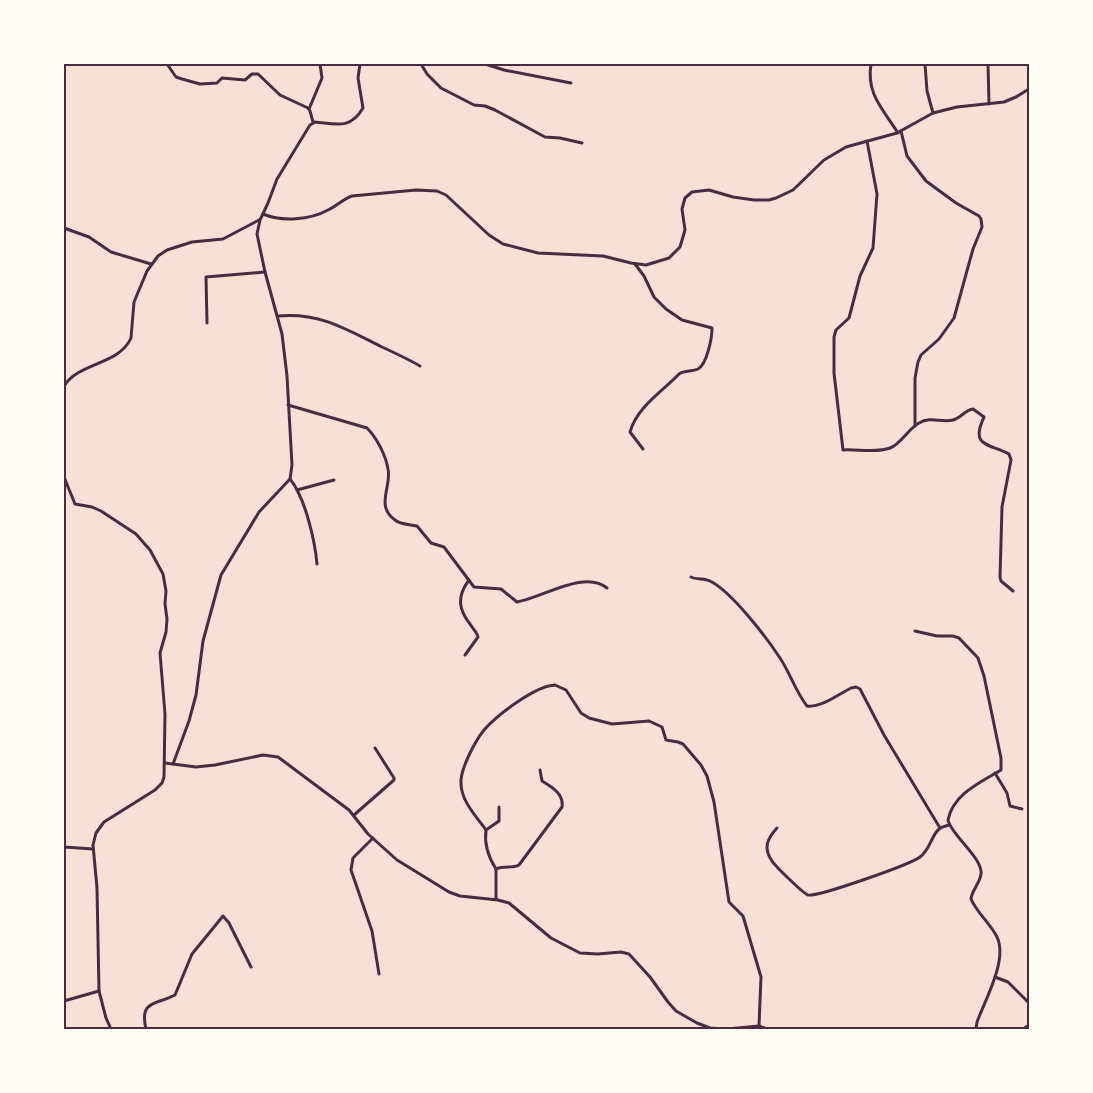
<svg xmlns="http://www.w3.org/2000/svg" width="1093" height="1093" viewBox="0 0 1093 1093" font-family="Roboto,sans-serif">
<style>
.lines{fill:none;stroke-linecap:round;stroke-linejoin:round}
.minor{stroke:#4a2c40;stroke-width:3}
.neatline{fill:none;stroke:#4a2c40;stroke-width:2}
</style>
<rect width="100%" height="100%" fill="#f7e1d7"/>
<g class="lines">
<!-- minor -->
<g class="minor">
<polyline points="167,64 176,77 182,79 200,84 217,83 222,78 245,80 252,74 258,74 280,95 308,108 310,111 313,122"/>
<polyline points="421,64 427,74 441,88 474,105 485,106 495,110 545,137 560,138 582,143"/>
<polyline points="485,64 504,70 571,83"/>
<path d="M 871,64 C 866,94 883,109 898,133"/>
<polyline points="925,64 927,91 933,113"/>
<polyline points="988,64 989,104"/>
<polyline points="309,109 322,78 320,64"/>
<polyline points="901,131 907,156 926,181 956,203 979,216 981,219 982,227 973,249 954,318 939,339 921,355 918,362 915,378 915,426"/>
<path d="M 867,141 L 877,194 L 873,248 L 860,276 L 849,318 L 836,330 L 834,337 L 834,373 L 843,450 C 856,449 878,453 890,448 C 901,444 908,429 919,423 C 931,416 941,423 953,420 C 961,418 965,410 973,409 L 984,417 C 970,447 988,443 1009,454 L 1011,460 L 1002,507 L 1000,577 L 1001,581 L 1013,591"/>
<path d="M 263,214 C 282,222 310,220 328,210 C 337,206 343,199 352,196 L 416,190 L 437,191 L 446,195 L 489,235 L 503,244 L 538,253 L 603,256 L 631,263 L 646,265 L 669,258 L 680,247 L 685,230 L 682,209 L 685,198 L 692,192 L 709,190 L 733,197 L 754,200 L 769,200 L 776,198 L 793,190 L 824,160 L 846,147 L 897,133 L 933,113 L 957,107 L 1004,102 L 1016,97 L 1029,89"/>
<polyline points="64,228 89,237 111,252 151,264"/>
<path d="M 635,264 L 644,276 L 654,297 L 666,309 L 682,320 L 712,328 C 712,338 707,364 698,369 C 692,372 685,370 679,374 C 662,392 637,407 630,432 L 643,449"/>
<path d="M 278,316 C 319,312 346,329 382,347 C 395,353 408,359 420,366"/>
<polyline points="207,323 206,277 265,272"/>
<path d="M 64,386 C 79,362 119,365 131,338 L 134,302 L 147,271 L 158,256 L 167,250 L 192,242 L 223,239 L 259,220"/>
<path d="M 288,405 L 367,428 C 377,438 386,456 388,469 C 392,486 375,506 395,520 C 401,525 409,524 417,526 L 431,543 L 444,547 L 474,587 L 501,589 L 517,602 C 542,598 585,569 607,588"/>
<polyline points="64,477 75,504 92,507 101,511 136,534 150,550 163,574 166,591 165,604 167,619 166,632 160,653 165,714 164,777 162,783 155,790 104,822 96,833 93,845 97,888 99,991 106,1018 111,1029"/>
<path d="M 290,479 C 305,497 315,541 317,564"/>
<polyline points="297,490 334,480"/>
<path d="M 691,577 C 697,580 704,578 710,581 C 731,591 767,638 780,658 C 790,673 796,692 807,706 C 821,708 839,694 851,688 L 856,687 L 860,689 L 884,735 L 940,828"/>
<path d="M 915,631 L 937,636 L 953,636 L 959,638 L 978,658 L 984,676 L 1001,758 L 1001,770 C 981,782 953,794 948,820 C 951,835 983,858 981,874 C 980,883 972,890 971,899 C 977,913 990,923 997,937 C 1008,960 985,1000 977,1022 L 976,1029"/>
<path d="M 465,655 L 478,637 C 477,632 473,629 470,624 C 458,609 457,596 469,580"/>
<polyline points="165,763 196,767 215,765 263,755 278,757 349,810 368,834 397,860 449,892 460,896 498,900 509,903 551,938 580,953 598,954 621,952 629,954 650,977 668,1002 676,1011 697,1023 710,1028 725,1029"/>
<path d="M 173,764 L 189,721 L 196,695 L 203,641 L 221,575 L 259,512 L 290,479 L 292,465 L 287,376 L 282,334 L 265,272 L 257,234 L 260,220 L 268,203 L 277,179 L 310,125 L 315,122 C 336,124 350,130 363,108 L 358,78 L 360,64"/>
<polyline points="995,773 1007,793 1010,806 1022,809"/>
<polyline points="354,815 394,780 394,778 375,748"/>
<path d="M 777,828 C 767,839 763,848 772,861 C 775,866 804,894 808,895 C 818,897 909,865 920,857 C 930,850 931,836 939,829 C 941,827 946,826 949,825"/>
<path d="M 486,830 C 476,816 461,801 461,783 C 460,770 475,741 484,730 C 497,715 535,686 555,685 L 566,690 L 581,713 L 589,718 L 612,724 L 649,721 L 662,727 L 666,740 L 678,742 L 683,744 L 701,765 L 707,776 L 714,802 L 729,902 L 743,916 L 761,977 L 759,1026"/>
<polyline points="373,838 353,858 351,870 372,931 379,974"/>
<polyline points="64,847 93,849"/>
<path d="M 496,869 C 489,858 484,844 486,830 L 499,821 L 499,807"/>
<path d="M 496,899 L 496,869 C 504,865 512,869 519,865 L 562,807 C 564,794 552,787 542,781 L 540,770"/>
<polyline points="995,977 1008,982 1029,1003"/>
<polyline points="64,1001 99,991"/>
<path d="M 146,1029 C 139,1000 156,1005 175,995 L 192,954 L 223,916 L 229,923 L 251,967"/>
<polyline points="727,1029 759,1026 767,1029"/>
<polyline points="1023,1029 1029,1025"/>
</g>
</g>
<!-- border -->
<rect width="1093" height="1093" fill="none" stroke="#fffaf5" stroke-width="130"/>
<rect x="65" y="65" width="963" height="963" class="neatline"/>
</svg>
